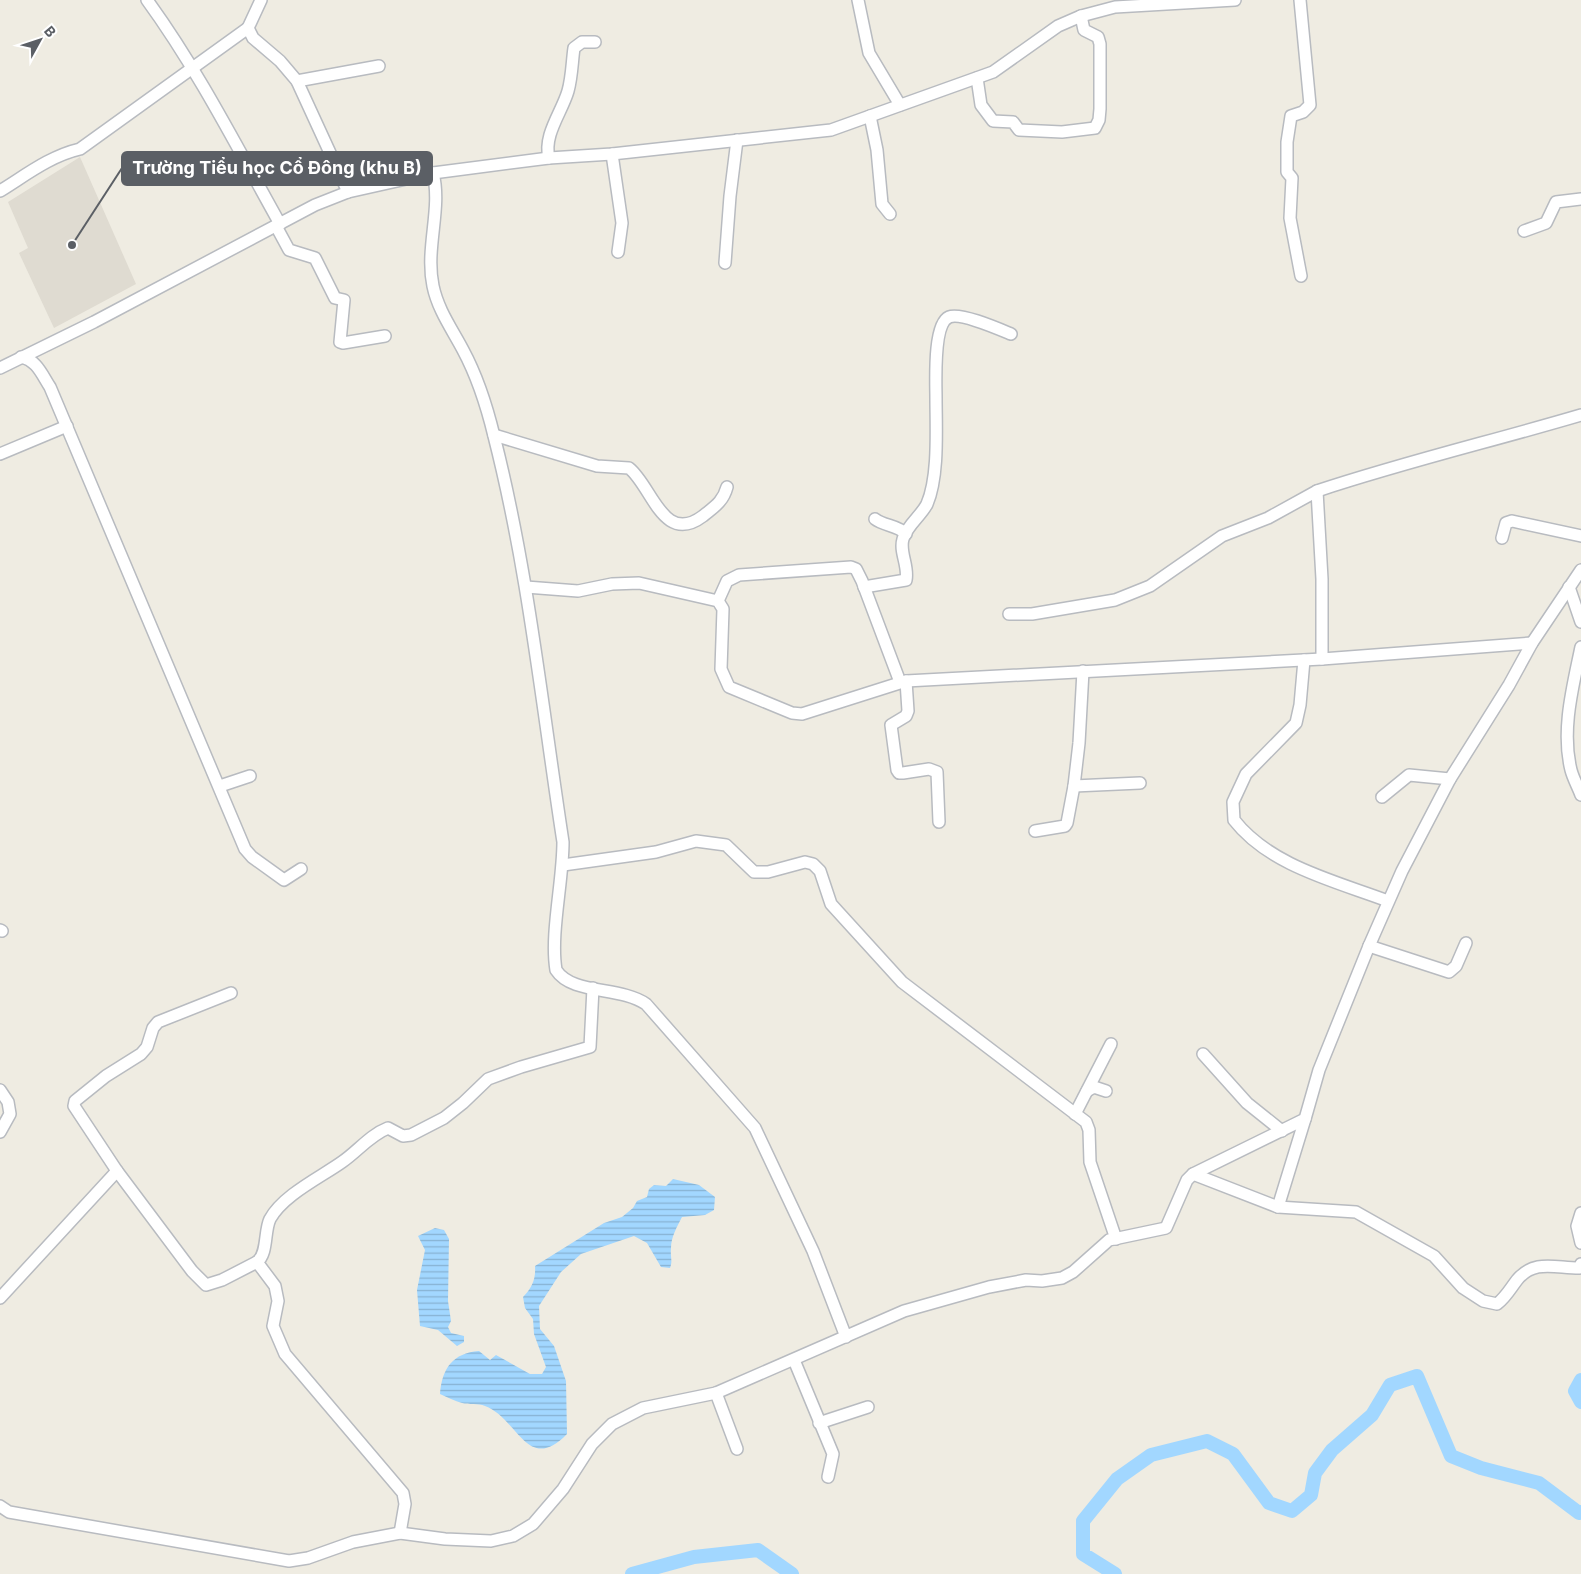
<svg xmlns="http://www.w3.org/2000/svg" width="1581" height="1574" viewBox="0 0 1581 1574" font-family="Inter,sans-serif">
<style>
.education{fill:#dfdbd1}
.water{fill:url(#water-rules)}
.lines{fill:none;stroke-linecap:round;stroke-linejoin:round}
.river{stroke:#a2d7ff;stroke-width:14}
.minor-casing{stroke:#b8bbc0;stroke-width:14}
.minor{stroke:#fff;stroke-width:11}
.leader{fill:none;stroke:#5b5f65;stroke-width:2}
.callout-dot{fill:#5b5f65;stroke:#fff;stroke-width:2}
.callout{fill:#5b5f65;stroke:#5b5f65;stroke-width:2}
.callout-label{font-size:18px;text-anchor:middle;font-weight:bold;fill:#fff}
</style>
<defs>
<pattern id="water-rules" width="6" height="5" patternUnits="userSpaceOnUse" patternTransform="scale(1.25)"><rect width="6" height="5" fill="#a2d7ff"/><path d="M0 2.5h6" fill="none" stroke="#87b2d2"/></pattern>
</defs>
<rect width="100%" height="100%" fill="#efece2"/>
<!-- education -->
<polygon class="education" points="80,157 136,284 54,328 19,253 28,248 8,202"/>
<!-- water -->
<g class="water">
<path d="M 673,1179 L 699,1185 L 715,1197 L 714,1210 L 705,1215 L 682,1217 C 677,1227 671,1237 671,1248 C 670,1256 673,1261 670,1268 L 661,1267 L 647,1243 L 634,1236 L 581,1254 L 561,1272 L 539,1306 L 540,1329 L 554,1346 L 566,1381 L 567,1434 C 527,1475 518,1418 485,1406 C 478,1403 469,1405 462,1403 C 455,1401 447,1397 440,1394 C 442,1368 453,1353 479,1351 L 490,1360 L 496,1355 L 530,1374 L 542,1374 L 546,1367 L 534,1334 L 533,1319 L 525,1308 L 523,1297 C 532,1288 536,1279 535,1266 L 604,1223 L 622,1217 L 633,1208 L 637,1201 L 647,1197 L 649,1189 L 654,1185 L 666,1186 Z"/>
<polygon points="435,1228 444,1230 449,1239 448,1301 451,1321 448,1327 451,1333 464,1336 464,1342 457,1346 438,1330 420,1326 417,1290 425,1250 418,1236"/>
</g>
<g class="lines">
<!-- river -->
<g class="river">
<polyline points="1581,1380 1575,1391 1581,1402"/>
<polyline points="632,1574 694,1557 758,1550 792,1574"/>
<polyline points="1115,1574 1083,1554 1083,1521 1117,1479 1151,1455 1207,1441 1233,1454 1269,1503 1292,1511 1311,1495 1315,1473 1332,1450 1372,1415 1390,1385 1417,1376 1451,1456 1481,1468 1539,1483 1579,1513 1581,1512"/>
</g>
<!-- minor casing -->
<g class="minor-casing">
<g id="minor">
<path d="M 147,0 C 198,70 238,149 280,224"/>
<polyline points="261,0 248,28 253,38 280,61 297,81 348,192"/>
<polyline points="858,0 869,53 900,105"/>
<polyline points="1300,0 1310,105 1303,112 1291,116 1287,142 1287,172 1292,178 1290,218 1301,276"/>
<polyline points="977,78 981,105 993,121 1013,122 1019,130 1062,132 1095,128 1099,120 1100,109 1100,44 1098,37 1084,30 1081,16"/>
<polyline points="297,81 379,66"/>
<polyline points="870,116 877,150 882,204 890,214"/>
<polyline points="612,154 622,223 618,252"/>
<path d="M 549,158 C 543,135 562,112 568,91 C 572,77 572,62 574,48 L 582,42 L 595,42"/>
<path d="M 433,173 C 442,209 425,248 433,286 C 438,310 452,329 463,350 C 477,376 487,407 494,436 C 528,569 542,706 563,842 C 563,882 550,934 556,970 C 572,995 620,986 646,1004 L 755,1128 L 813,1251 L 846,1337"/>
<path d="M 0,191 C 26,175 50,156 80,149 L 248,28"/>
<polyline points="276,226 289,250 315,258 335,298 344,300 340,342 343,343 385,336"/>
<polyline points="1524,231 1546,223 1556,202 1581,199"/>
<polyline points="725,263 730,196 737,140"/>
<path d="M 21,357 C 37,360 42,375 50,387 L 245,849 L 252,857 L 284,880 L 301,869"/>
<polyline points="0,368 94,322 315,205 348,192 433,173 549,158 612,154 831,130 993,72 1058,26 1081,16 1115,7 1235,0"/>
<path d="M 494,435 L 597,466 L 629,468 C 652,486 663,546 703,516 C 714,507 723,502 727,487"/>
<polyline points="0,454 67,426"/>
<path d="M 1317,491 C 1404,462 1493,441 1581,415"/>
<path d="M 875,519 C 884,526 898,525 906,534"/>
<polyline points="1502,538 1506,523 1512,521 1581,536"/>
<polyline points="526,587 578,591 612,584 639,583 718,601 723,609 721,669 729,687 792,713 802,714 906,681 1322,659 1532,643"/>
<path d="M 864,587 L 906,580 C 909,566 899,552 903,539 C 907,525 921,516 927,504 C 939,476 936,428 936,398 C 936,382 933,324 949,317 C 960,312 999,329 1011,334"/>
<polyline points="1569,587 1581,622"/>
<polyline points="718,601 727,581 739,575 851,567 856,569 862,581 900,682"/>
<polyline points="1009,614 1032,614 1115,600 1150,586 1222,536 1268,518 1317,491 1322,579 1322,659"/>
<path d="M 1581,647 C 1573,686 1561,730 1571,770 C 1573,778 1578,787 1581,795"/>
<path d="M 1304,660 L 1300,705 L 1296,723 L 1246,774 L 1233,802 L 1234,820 C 1270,866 1335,881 1388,901"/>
<polyline points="1083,671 1079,743 1074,786 1140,783"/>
<polyline points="906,681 908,711 906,716 891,725 897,770 899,773 903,773 929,769 937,772 939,822"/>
<polyline points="220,786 250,776"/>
<polyline points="1382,797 1409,775 1450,779"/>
<polyline points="1035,831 1065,826 1067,823 1074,786"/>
<polyline points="563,865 656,852 696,841 726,845 754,872 768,872 805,862 813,864 820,871 831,904 902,982 1086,1122 1089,1130 1090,1162 1116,1239"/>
<polyline points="0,930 2,931"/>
<polyline points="1369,946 1449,972 1456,966 1466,943"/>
<polyline points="1203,1054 1247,1103 1282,1131"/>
<polyline points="0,1090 8,1102 10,1114 0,1132"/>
<polyline points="1087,1091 1094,1087 1106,1091"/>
<polyline points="1075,1114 1111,1044"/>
<polyline points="117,1171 74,1106 75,1101 106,1076 141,1054 147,1047 153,1028 158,1022 231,993"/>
<path d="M 1193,1174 L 1278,1207 L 1356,1212 L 1434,1256 L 1463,1288 L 1483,1301 L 1497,1304 C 1506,1297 1510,1289 1517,1280 C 1534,1259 1555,1268 1579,1268 L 1581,1264"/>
<polyline points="1278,1207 1305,1119"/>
<polyline points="1581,1213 1577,1226 1581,1243"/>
<path d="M 257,1262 C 268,1254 264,1231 270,1219 C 283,1195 321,1177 342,1162 C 358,1151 370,1135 388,1128 L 403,1136 L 411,1135 L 444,1118 L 463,1103 L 488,1079 L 521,1067 L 590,1047 L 593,988"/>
<polyline points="0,1298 117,1171 192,1271 206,1285 222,1280 257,1262 275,1286 278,1301 273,1326 285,1354 403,1493 405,1504 400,1533"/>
<polyline points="794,1360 833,1454 828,1477"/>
<polyline points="716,1393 737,1449"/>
<polyline points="819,1423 868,1407"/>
<polyline points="0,1506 9,1512 289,1561 308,1558 353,1542 400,1533 445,1539 491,1541 513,1536 533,1524 563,1489 592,1444 612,1424 643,1408 716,1393 904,1311 989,1287 1026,1280 1042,1281 1062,1278 1073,1272 1109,1240 1166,1228 1187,1180 1193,1174 1305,1119 1319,1070 1369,946 1402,871 1450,779 1509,685 1532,643 1581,570"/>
</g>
</g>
<!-- minor -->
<use href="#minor" class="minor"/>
</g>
<!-- callouts -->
<path class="leader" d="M72 245L122 168"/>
<circle class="callout-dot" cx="72" cy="245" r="5"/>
<rect class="callout" x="122" y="152" width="310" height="33" rx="5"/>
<g class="callout-label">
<text x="277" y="174">Trường Tiểu học Cổ Đông (khu B)</text>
</g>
<!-- north arrow -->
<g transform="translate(40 40) rotate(50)" stroke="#ffffff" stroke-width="4" paint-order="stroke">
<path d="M0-4L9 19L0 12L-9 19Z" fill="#5b5f65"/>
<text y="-8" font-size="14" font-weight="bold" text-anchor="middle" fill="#5b5f65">B</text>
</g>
</svg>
